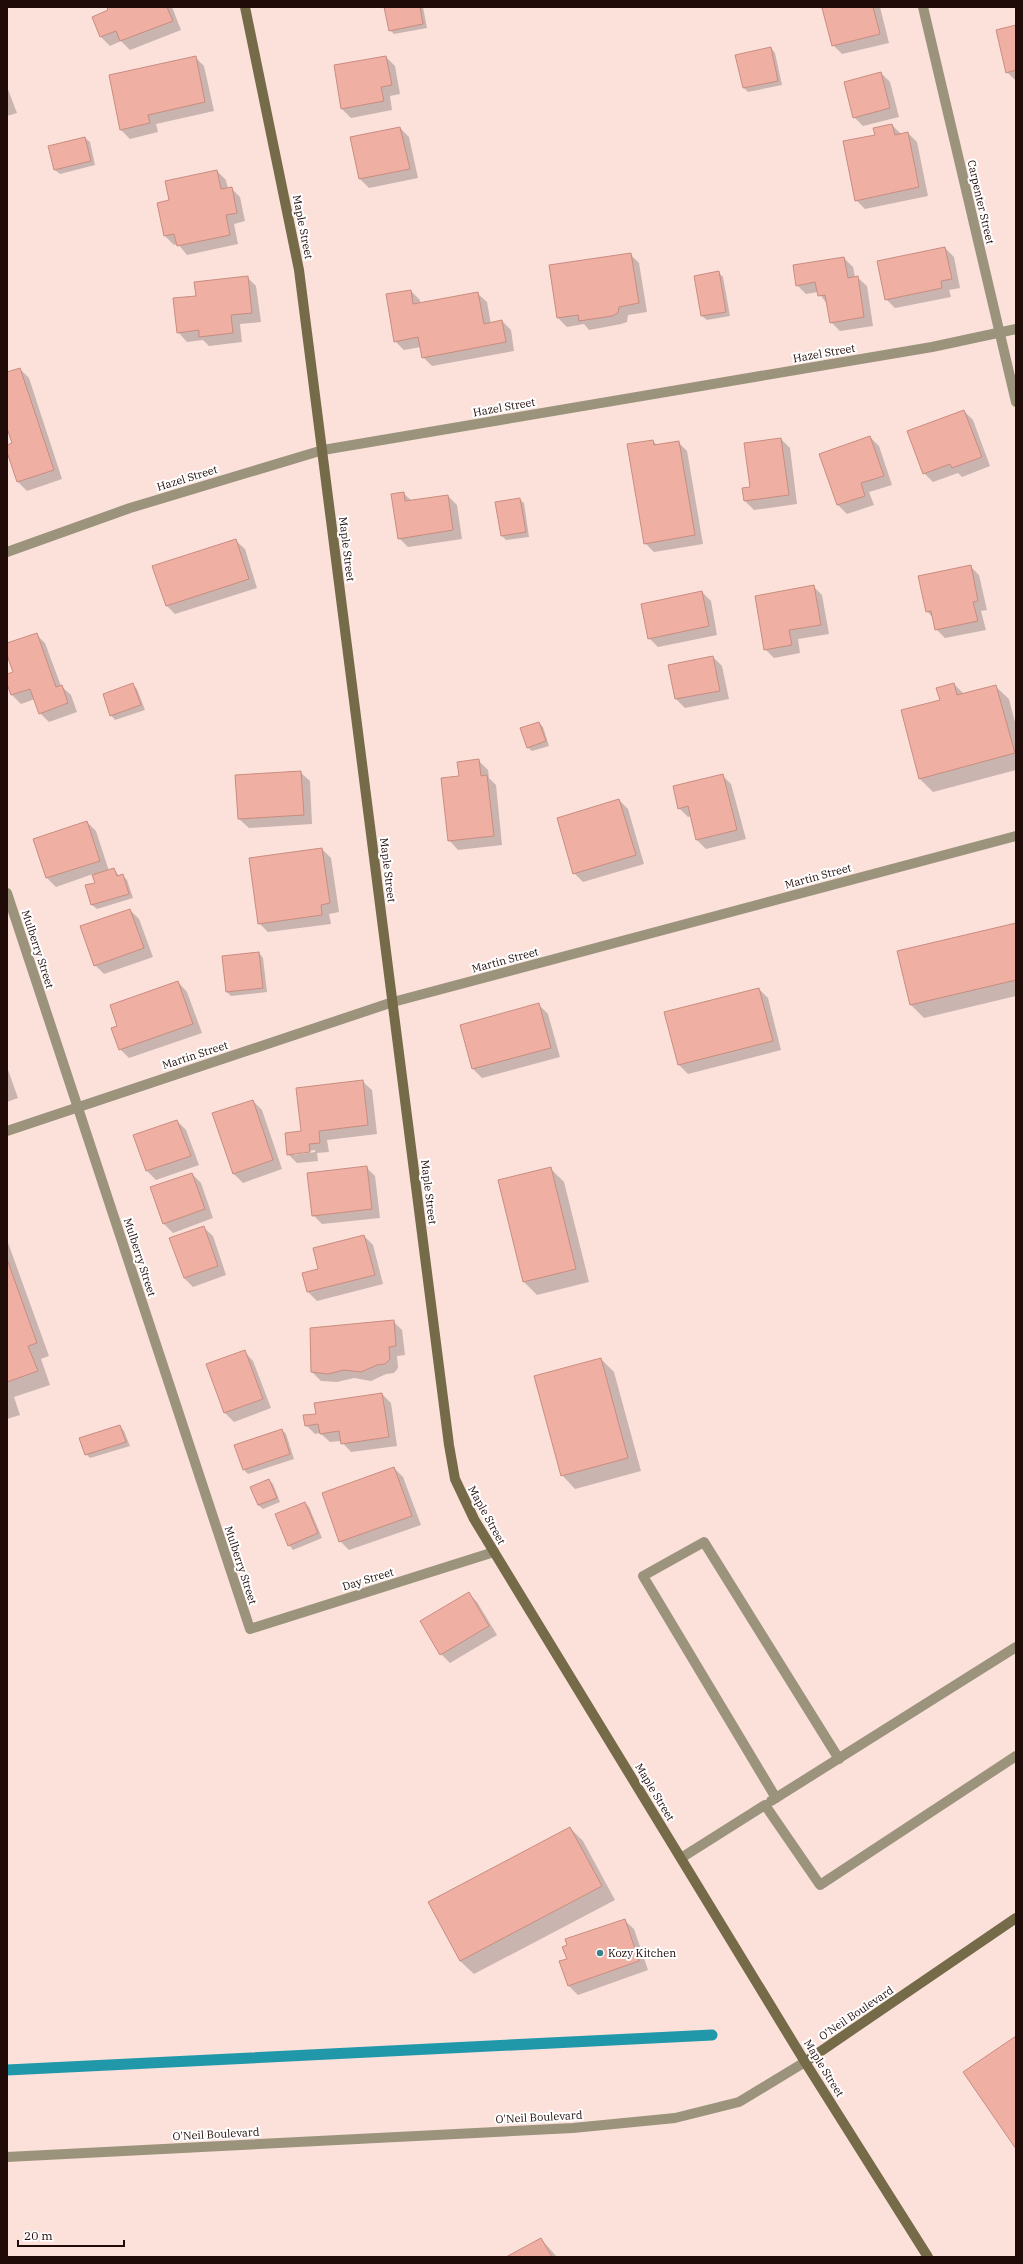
<svg xmlns="http://www.w3.org/2000/svg" width="1023" height="2264" viewBox="0 0 1023 2264" font-family="'IBM Plex Serif',serif">
<style>
.shadow{fill:#0003;fill-rule:evenodd}
.lines{fill:none;stroke-linecap:round;stroke-linejoin:round}
.stream{stroke:#2098aa;stroke-width:11}
.building{fill:#efb0a3;stroke:#c98c80}
.service{stroke:#9b937c;stroke-width:10}
.minor{stroke:#9b937c;stroke-width:10}
.secondary{stroke:#766b48;stroke-width:10}
.poi-dot{fill:#3b808d;stroke:#fff;stroke-width:1.5}
.labels{text-anchor:middle;stroke-width:4;stroke-linejoin:round;paint-order:stroke}
.street-label{font-size:11px;fill:#210b08;stroke:#fff}
.poi-label{font-size:11px;fill:#210b08;stroke:#fff;text-anchor:start}
</style>
<rect width="100%" height="100%" fill="#fce1db"/>
<!-- shadow -->
<g class="shadow">
<polygon points="109,7 172,7 181,30 130,50 121,41 110,46 101,37 110,11"/>
<polygon points="385,7 423,7 427,28 394,34 390,30"/>
<polygon points="830,7 880,7 889,43 842,54 833,45"/>
<polygon points="1016,26 1016,81 1007,72"/>
<polygon points="771,48 775,53 782,85 748,92 744,88"/>
<polygon points="195,57 204,66 214,111 156,124 158,132 130,139 121,130"/>
<polygon points="386,57 395,66 400,94 390,96 392,110 351,118 342,109"/>
<polygon points="881,73 890,82 899,117 863,126 854,117"/>
<polygon points="7,87 17,113 7,116"/>
<polygon points="892,125 901,134 908,133 917,142 928,196 865,209 856,200 876,136"/>
<polygon points="400,128 409,137 418,178 369,188 360,179 351,138"/>
<polygon points="85,138 90,142 95,165 60,174 55,170 50,147"/>
<polygon points="217,171 226,180 228,189 231,188 240,197 245,221 234,224 238,244 187,255 178,244 174,245 165,236 170,201"/>
<polygon points="945,248 954,257 960,288 949,290 951,297 895,308 886,299"/>
<polygon points="630,254 639,263 647,312 628,315 627,322 621,324 589,330 584,324 567,327 558,318"/>
<polygon points="844,258 853,267 855,277 857,277 867,286 873,326 840,331 831,322 828,305 818,292 806,294 797,285"/>
<polygon points="718,272 723,277 730,316 707,320 702,316"/>
<polygon points="247,277 256,286 261,322 240,324 242,342 209,346 203,340 187,342 178,332 197,296"/>
<polygon points="411,291 420,300 420,304 477,293 487,302 491,324 502,321 511,330 514,351 432,366 423,357 421,347 404,350 395,341"/>
<polygon points="20,369 29,378 62,479 27,491 18,482 7,449 7,446 13,444 10,433 7,434 7,373"/>
<polygon points="964,411 973,420 990,466 962,477 958,473 933,482 924,473"/>
<polygon points="870,437 879,446 892,485 869,492 874,505 847,514 838,505 820,454"/>
<polygon points="781,439 790,448 797,504 754,510 745,501"/>
<polygon points="653,441 658,446 678,442 687,451 703,544 654,552 645,543"/>
<polygon points="403,493 412,501 448,496 457,505 462,539 408,547 399,538"/>
<polygon points="519,499 524,503 529,537 506,540 502,536"/>
<polygon points="235,540 245,549 257,588 175,614 166,605"/>
<polygon points="970,566 979,575 987,610 981,611 986,630 945,638 936,629 934,619 927,611"/>
<polygon points="813,586 822,595 829,634 798,639 800,653 774,658 765,649"/>
<polygon points="702,592 711,601 717,635 658,647 649,638"/>
<polygon points="36,634 45,643 61,686 71,695 77,712 49,722 40,713 35,699 21,704 12,695 7,680 7,675 14,673 7,652 7,644"/>
<polygon points="713,657 722,666 729,699 685,708 676,699"/>
<polygon points="954,684 964,694 995,686 1009,699 1016,726 1016,770 933,792 920,779 902,711 941,701"/>
<polygon points="133,685 137,689 145,710 115,720 111,715"/>
<polygon points="539,723 543,727 549,746 532,751 527,747"/>
<polygon points="479,761 488,770 489,778 496,785 502,845 458,850 449,840 460,777"/>
<polygon points="300,772 310,781 312,824 249,828 239,819"/>
<polygon points="722,775 731,784 746,839 706,849 697,840 691,816 688,817 679,808"/>
<polygon points="619,800 628,809 644,864 583,882 574,873"/>
<polygon points="87,822 96,831 109,871 114,869 119,876 122,875 127,880 133,898 97,909 92,905 87,886 96,883 93,874 56,887 47,878"/>
<polygon points="322,849 331,858 339,912 329,914 331,924 268,932 259,923"/>
<polygon points="130,910 139,919 153,957 104,974 95,965"/>
<polygon points="1016,924 1016,996 924,1018 910,1004"/>
<polygon points="259,953 263,958 267,992 231,996 227,992"/>
<polygon points="178,982 187,992 202,1033 129,1058 120,1049 118,1027"/>
<polygon points="759,989 768,998 781,1050 688,1074 679,1065"/>
<polygon points="539,1005 548,1014 560,1057 482,1078 473,1069 461,1026"/>
<polygon points="7,1067 18,1098 7,1102"/>
<path d="M 362,1081 L 372,1090 L 377,1134 L 327,1140 L 329,1152 L 317,1153 L 318,1161 L 297,1163 L 288,1154 L 302,1132 ZM 315,1150 L 315,1152 L 294,1155 L 294,1153 Z"/>
<polygon points="253,1101 262,1110 282,1169 243,1183 234,1174"/>
<polygon points="177,1121 186,1130 199,1165 156,1180 147,1171 135,1136"/>
<polygon points="366,1167 375,1176 380,1218 322,1224 313,1215"/>
<polygon points="551,1169 564,1182 589,1282 537,1295 524,1282"/>
<polygon points="192,1174 201,1183 213,1218 173,1233 164,1224"/>
<polygon points="203,1227 213,1236 226,1275 193,1287 184,1278"/>
<polygon points="364,1236 373,1245 383,1284 317,1301 308,1292"/>
<polygon points="7,1240 49,1356 41,1359 50,1385 14,1397 20,1415 7,1419"/>
<polygon points="393,1321 402,1330 405,1355 397,1356 398,1368 394,1373 386,1374 371,1381 354,1378 337,1382 321,1381 312,1372"/>
<polygon points="244,1351 253,1361 271,1408 234,1422 225,1413"/>
<polygon points="601,1359 614,1372 641,1471 575,1489 562,1475"/>
<polygon points="382,1394 391,1403 397,1446 351,1452 341,1441 330,1442 320,1433 315,1434 306,1425 317,1414"/>
<polygon points="120,1426 124,1431 130,1446 90,1458 86,1454"/>
<polygon points="282,1430 286,1434 294,1459 248,1474 244,1470"/>
<polygon points="394,1468 403,1477 421,1525 349,1550 340,1541"/>
<polygon points="269,1480 273,1484 280,1502 263,1509 258,1505 251,1487"/>
<polygon points="305,1503 309,1507 322,1538 293,1550 289,1545"/>
<polygon points="468,1593 477,1602 497,1635 450,1663 441,1654"/>
<polygon points="570,1828 583,1841 615,1900 474,1974 460,1961 429,1902"/>
<polygon points="624,1920 634,1929 648,1970 578,1995 569,1986 561,1962 568,1959"/>
<polygon points="541,2239 557,2257 508,2257"/>
</g>
<g class="lines">
<!-- stream -->
<polyline class="stream" points="7,2070 712,2035"/>
</g>
<!-- building -->
<g class="building">
<polygon points="107,7 167,7 173,21 120,41 116,31 100,37 92,17 108,10"/>
<polygon points="384,7 420,7 423,24 389,31"/>
<polygon points="825,7 873,7 880,34 832,46 822,8"/>
<polygon points="1016,25 1016,70 1006,73 996,30"/>
<polygon points="771,47 778,81 743,88 735,55"/>
<polygon points="196,56 205,102 148,115 150,123 120,130 109,75"/>
<polygon points="386,56 392,85 381,87 384,101 341,109 334,65"/>
<polygon points="881,72 890,108 853,118 844,82"/>
<polygon points="892,124 895,135 908,132 919,187 855,201 843,141 875,135 873,128"/>
<polygon points="400,127 410,169 359,179 350,137"/>
<polygon points="85,137 91,161 54,170 48,146"/>
<polygon points="217,170 221,189 232,187 237,213 226,215 230,235 177,246 174,234 164,236 157,203 169,200 165,181"/>
<polygon points="945,247 952,279 941,281 942,288 885,300 877,261"/>
<polygon points="631,253 639,303 619,307 618,313 612,316 579,321 578,315 557,318 549,265"/>
<polygon points="844,257 848,278 858,276 864,317 830,323 825,295 818,296 815,282 796,286 793,265"/>
<polygon points="719,271 726,312 701,316 694,276"/>
<polygon points="248,276 252,313 231,315 233,333 199,337 199,330 177,333 173,298 196,296 194,282"/>
<polygon points="411,290 413,304 478,292 484,324 502,320 506,342 422,358 418,337 394,342 386,294"/>
<polygon points="20,368 54,470 17,482 7,452 7,445 12,443 7,428 7,372"/>
<polygon points="964,410 982,457 952,468 950,464 923,474 907,431"/>
<polygon points="870,436 884,476 861,483 865,496 837,505 819,454"/>
<polygon points="781,438 789,495 744,501 742,488 750,487 744,443"/>
<polygon points="653,440 654,445 679,441 695,535 644,544 627,444"/>
<polygon points="404,492 405,501 448,495 453,530 398,539 391,494"/>
<polygon points="520,498 526,532 501,536 495,502"/>
<polygon points="236,539 249,579 166,606 152,566"/>
<polygon points="971,565 978,601 973,602 978,621 935,630 931,611 926,612 918,576"/>
<polygon points="814,585 821,625 789,630 792,645 764,650 755,596"/>
<polygon points="702,591 709,626 648,639 641,604"/>
<polygon points="37,633 56,687 62,685 68,703 39,714 30,689 11,695 7,684 7,674 13,672 7,655 7,643"/>
<polygon points="713,656 720,691 675,699 668,665"/>
<polygon points="133,683 141,705 110,716 103,694"/>
<polygon points="954,683 957,695 996,685 1015,753 919,779 901,710 940,700 936,688"/>
<polygon points="539,722 546,741 527,748 520,728"/>
<polygon points="479,759 481,776 487,775 494,836 448,841 441,778 459,776 457,762"/>
<polygon points="301,771 304,815 238,819 235,775"/>
<polygon points="723,774 737,830 696,840 688,806 678,809 673,786"/>
<polygon points="619,799 636,855 573,874 557,818"/>
<polygon points="87,821 100,861 46,878 33,839"/>
<polygon points="322,848 330,903 321,905 322,915 258,924 249,858"/>
<polygon points="114,868 117,876 123,874 129,894 91,905 85,885 95,883 92,875"/>
<polygon points="130,909 144,948 94,966 80,926"/>
<polygon points="1016,923 1016,980 910,1005 897,951"/>
<polygon points="259,952 263,988 226,992 222,956"/>
<polygon points="178,981 193,1024 119,1050 111,1028 117,1026 110,1005"/>
<polygon points="759,988 773,1041 678,1065 664,1012"/>
<polygon points="539,1003 551,1048 472,1069 460,1025"/>
<polygon points="363,1080 368,1125 319,1131 320,1143 309,1144 310,1152 287,1155 285,1133 301,1131 296,1088"/>
<polygon points="253,1100 273,1160 233,1174 212,1113"/>
<polygon points="177,1120 191,1156 146,1171 133,1135"/>
<polygon points="367,1166 372,1209 312,1216 307,1173"/>
<polygon points="551,1167 576,1269 523,1282 498,1180"/>
<polygon points="192,1173 205,1209 163,1224 150,1187"/>
<polygon points="204,1226 218,1266 184,1278 169,1238"/>
<polygon points="364,1235 375,1275 307,1292 302,1273 318,1269 313,1248"/>
<polygon points="7,1259 37,1343 28,1346 38,1371 7,1382"/>
<polygon points="394,1320 396,1346 389,1347 390,1359 385,1364 377,1365 361,1372 344,1370 328,1374 311,1372 310,1328"/>
<polygon points="245,1350 263,1399 224,1413 206,1364"/>
<polygon points="601,1358 628,1458 561,1476 534,1376"/>
<polygon points="382,1393 389,1437 341,1444 339,1431 320,1434 318,1424 305,1426 303,1415 316,1414 314,1403"/>
<polygon points="120,1425 126,1442 85,1455 79,1438"/>
<polygon points="282,1429 290,1454 243,1470 234,1445"/>
<polygon points="394,1467 412,1516 339,1542 322,1493"/>
<polygon points="269,1479 277,1498 258,1505 250,1487"/>
<polygon points="305,1502 318,1533 288,1546 275,1514"/>
<polygon points="469,1592 489,1626 440,1655 420,1621"/>
<polygon points="570,1827 602,1886 460,1961 428,1902"/>
<polygon points="625,1919 639,1961 568,1986 559,1961 567,1959 562,1947 567,1945 565,1939"/>
<polygon points="1016,2036 1016,2149 963,2072"/>
<polygon points="541,2238 552,2257 506,2257"/>
</g>
<g class="lines">
<!-- service -->
<g class="service">
<polyline points="776,1798 643,1576 704,1542 839,1759"/>
<polyline points="771,1801 1016,1647"/>
<polyline points="681,1858 765,1805 820,1885 1016,1756"/>
</g>
<!-- minor -->
<g class="minor">
<polyline points="923,7 1016,402"/>
<polyline points="7,552 130,508 323,450 932,347 1016,329"/>
<polyline points="7,893 250,1629 494,1552"/>
<polyline points="7,1131 393,1002 1016,836"/>
<polyline points="7,2157 573,2128 675,2118 739,2102 805,2062"/>
</g>
<!-- secondary -->
<g class="secondary">
<polyline points="245,7 299,270 449,1445 455,1479 474,1519 805,2062 928,2257"/>
<polyline points="805,2062 1016,1918"/>
</g>
</g>
<!-- markers -->
<circle class="poi-dot" cx="600" cy="1953" r="4"/>
<g class="labels">
<!-- street labels -->
<g class="street-label">
<text transform="translate(981 202) rotate(77)" y="4">Carpenter Street</text>
<text transform="translate(303 227) rotate(79)" y="4">Maple Street</text>
<text transform="translate(824 353) rotate(-10)" y="4">Hazel Street</text>
<text transform="translate(504 407) rotate(-10)" y="4">Hazel Street</text>
<text transform="translate(187 478) rotate(-17)" y="4">Hazel Street</text>
<text transform="translate(347 549) rotate(83)" y="4">Maple Street</text>
<text transform="translate(388 870) rotate(83)" y="4">Maple Street</text>
<text transform="translate(818 876) rotate(-15)" y="4">Martin Street</text>
<text transform="translate(38 949) rotate(72)" y="4">Mulberry Street</text>
<text transform="translate(505 960) rotate(-15)" y="4">Martin Street</text>
<text transform="translate(195 1055) rotate(-18)" y="4">Martin Street</text>
<text transform="translate(429 1192) rotate(83)" y="4">Maple Street</text>
<text transform="translate(140 1257) rotate(72)" y="4">Mulberry Street</text>
<text transform="translate(487 1515) rotate(61)" y="4">Maple Street</text>
<text transform="translate(241 1565) rotate(72)" y="4">Mulberry Street</text>
<text transform="translate(368 1579) rotate(-17)" y="4">Day Street</text>
<text transform="translate(655 1792) rotate(59)" y="4">Maple Street</text>
<text transform="translate(856 2013) rotate(-34)" y="4">O'Neil Boulevard</text>
<text transform="translate(824 2068) rotate(58)" y="4">Maple Street</text>
<text transform="translate(539 2117) rotate(-3)" y="4">O'Neil Boulevard</text>
<text transform="translate(216 2134) rotate(-3)" y="4">O'Neil Boulevard</text>
</g>
<!-- poi labels -->
<g class="poi-label">
<text x="608" y="1957">Kozy Kitchen</text>
</g>
</g>
<!-- border -->
<rect width="1023" height="2264" fill="none" stroke="#210b08" stroke-width="16"/>
<!-- scale -->
<path d="M18 2240v6h106v-6" fill="none" stroke="#210b08" stroke-width="2"/>
<text x="24" y="2240" font-size="12" fill="#210b08" stroke="#ffffff" stroke-width="3" paint-order="stroke">20 m</text>
</svg>
